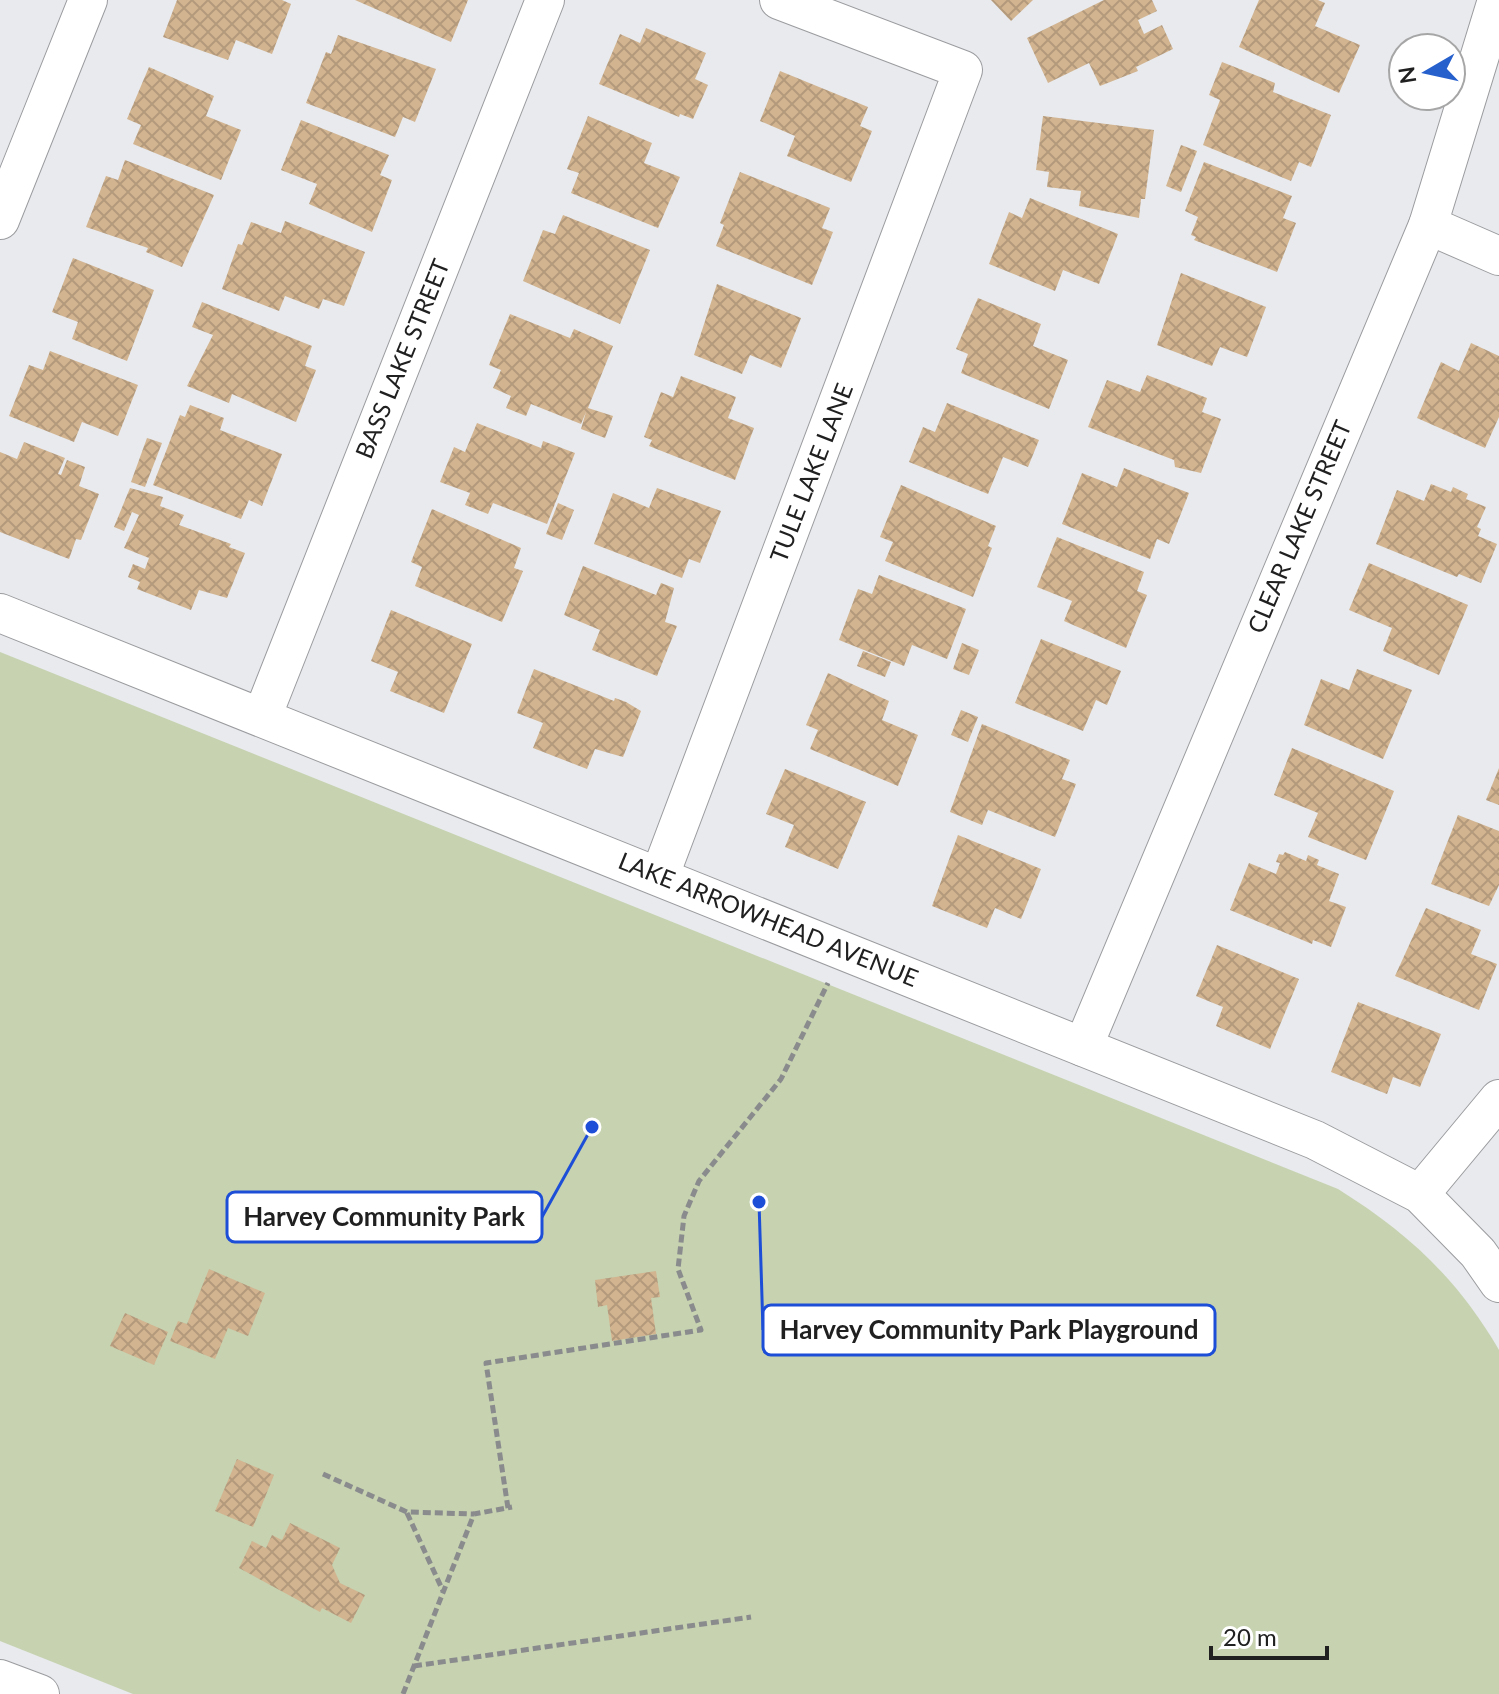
<svg xmlns="http://www.w3.org/2000/svg" width="1499" height="1694" viewBox="0 0 1499 1694" font-family="Lato,sans-serif">
<style>
.green{fill:#c6d2b0}
.building{fill:url(#building-cross-hatch)}
.lines{fill:none;stroke-linecap:round;stroke-linejoin:round}
.minor-casing{stroke:#9b9c9f;stroke-width:40}
.path{stroke:#8a8b8d;stroke-width:5;stroke-dasharray:8 4;stroke-linecap:butt}
.minor{stroke:#fff;stroke-width:38}
.labels{text-anchor:middle;stroke-width:6;stroke-linejoin:round;paint-order:stroke}
.street-label{font-size:24px;fill:#202021;stroke:#fff}
.leader{fill:none;stroke:#1d4ed8;stroke-width:3}
.callout-dot{fill:#1d4ed8;stroke:#fff;stroke-width:3}
.callout{fill:#fff;stroke:#1d4ed8;stroke-width:3}
.callout-label{font-size:26px;text-anchor:middle;font-weight:bold;fill:#202021}
</style>
<defs>
<pattern id="building-cross-hatch" width="8" height="8" patternUnits="userSpaceOnUse" patternTransform="scale(2)"><rect width="8" height="8" fill="#d2b490"/><path d="M0 0l8 8M0 8l8-8" fill="none" stroke="#b49a7c"/></pattern>
</defs>
<rect width="100%" height="100%" fill="#e8eaed"/>
<!-- green -->
<path class="green" d="M 0,652 L 1338,1189 C 1408,1233 1457,1278 1499,1350 L 1499,1694 L 133,1694 L 0,1641 Z"/>
<!-- building -->
<g class="building">
<polygon points="177,0 282,0 291,4 272,54 236,40 228,60 163,37"/>
<polygon points="355,0 468,0 451,42"/>
<polygon points="991,0 1033,0 1011,21"/>
<polygon points="1104,0 1152,0 1157,11 1138,20 1144,34 1162,25 1173,49 1136,67 1138,71 1100,86 1089,63 1048,83 1027,38"/>
<polygon points="1259,0 1318,0 1325,3 1315,26 1360,45 1339,93 1239,47"/>
<polygon points="646,28 706,53 695,79 708,85 693,119 680,114 679,117 599,84 620,34 640,43"/>
<polygon points="338,35 436,69 415,122 403,117 395,137 306,103 326,52 331,54"/>
<polygon points="1222,62 1275,83 1273,92 1331,115 1311,167 1299,162 1291,181 1203,145 1220,100 1209,95"/>
<polygon points="149,67 214,96 206,116 241,130 221,180 133,144 141,125 127,119"/>
<polygon points="780,71 868,107 860,126 872,131 851,182 787,156 795,136 760,121"/>
<polygon points="588,116 652,143 644,163 680,177 658,228 571,193 579,173 567,169"/>
<polygon points="1043,116 1154,130 1145,199 1141,199 1139,218 1079,206 1081,191 1047,187 1049,172 1036,170"/>
<polygon points="301,120 389,155 380,175 392,180 372,232 309,204 317,184 281,170"/>
<polygon points="1181,145 1197,151 1181,192 1166,186"/>
<polygon points="125,160 214,195 182,267 146,252 148,248 86,227 106,176 118,180"/>
<polygon points="1204,162 1292,196 1283,218 1296,223 1277,272 1194,240 1196,237 1191,235 1198,217 1185,211"/>
<polygon points="740,172 830,208 822,228 833,232 812,285 716,246 724,225 720,223"/>
<polygon points="1030,198 1118,234 1099,284 1063,270 1055,291 989,264 1009,212 1022,218"/>
<polygon points="563,215 650,250 620,324 523,281 543,230 555,234"/>
<polygon points="285,221 365,252 344,306 323,299 319,309 285,296 279,311 222,289 238,244 242,245 251,222 281,233"/>
<polygon points="73,258 154,290 127,361 72,339 78,322 52,312"/>
<polygon points="1181,273 1266,307 1247,357 1220,347 1212,366 1157,345"/>
<polygon points="717,284 801,318 781,368 750,355 742,374 694,355"/>
<polygon points="978,298 1041,324 1033,346 1068,360 1049,409 961,373 968,354 956,349"/>
<polygon points="202,302 312,346 305,366 316,370 296,422 232,394 229,403 187,386 213,335 192,327"/>
<polygon points="510,314 570,338 574,329 613,346 588,408 613,416 605,438 581,429 586,412 581,424 531,404 526,416 506,408 511,396 493,388 501,370 489,365"/>
<polygon points="1471,343 1499,356 1499,417 1485,448 1417,418 1441,362 1459,371"/>
<polygon points="50,351 138,385 118,436 82,422 74,442 9,416 29,365 43,370"/>
<polygon points="1147,375 1207,398 1202,412 1221,419 1201,473 1175,467 1174,460 1088,427 1107,380 1140,392"/>
<polygon points="681,376 736,397 728,418 754,428 735,480 649,446 652,440 644,437 661,392 673,397"/>
<polygon points="947,403 1039,440 1028,467 1003,457 988,494 909,462 923,427 935,432"/>
<polygon points="190,405 224,418 220,430 282,454 262,506 249,500 241,519 153,485 180,415 185,417"/>
<polygon points="477,423 541,448 543,441 575,453 547,524 493,503 488,514 465,505 470,493 440,482 454,447 465,452"/>
<polygon points="147,438 162,443 145,487 131,482"/>
<polygon points="24,442 65,458 58,474 61,475 67,460 85,467 79,486 99,494 81,540 76,539 69,559 0,532 0,452 17,459"/>
<polygon points="1124,468 1189,493 1169,544 1157,539 1150,559 1062,524 1082,473 1117,487"/>
<polygon points="1431,484 1451,492 1453,487 1468,494 1466,499 1486,507 1477,527 1481,529 1478,536 1497,544 1481,583 1459,574 1457,577 1376,544 1397,490 1424,501"/>
<polygon points="901,485 996,526 988,546 992,548 973,597 885,561 893,542 880,537"/>
<polygon points="130,488 163,497 160,506 184,515 179,525 231,544 229,547 245,553 227,598 199,590 191,610 137,589 140,582 128,577 133,564 145,569 149,558 124,548 139,515 132,512 124,531 114,527"/>
<polygon points="657,488 721,511 700,563 689,559 682,578 594,544 613,493 649,508"/>
<polygon points="558,503 574,510 562,540 546,534"/>
<polygon points="432,509 521,548 514,568 523,571 502,622 415,586 422,567 411,562"/>
<polygon points="1057,537 1144,572 1137,591 1147,595 1126,648 1064,621 1072,601 1037,587"/>
<polygon points="1369,563 1468,605 1439,675 1383,651 1392,628 1349,610"/>
<polygon points="583,566 656,595 661,583 674,588 665,622 677,626 657,676 592,650 600,630 564,615"/>
<polygon points="879,575 966,609 947,659 912,645 904,666 839,640 858,589 872,594"/>
<polygon points="391,610 472,644 444,713 390,691 398,672 371,661"/>
<polygon points="1041,639 1121,671 1107,705 1096,700 1083,731 1015,703"/>
<polygon points="962,643 979,650 969,675 953,669"/>
<polygon points="863,651 891,662 885,677 857,666"/>
<polygon points="534,669 614,701 615,698 626,702 641,711 623,757 595,749 587,769 533,748 543,723 517,713"/>
<polygon points="1357,669 1412,690 1383,759 1304,725 1321,679 1349,690"/>
<polygon points="828,673 889,701 882,720 918,735 898,786 810,749 818,730 806,725"/>
<polygon points="961,710 978,717 968,742 951,735"/>
<polygon points="982,724 1070,760 1062,779 1076,784 1055,837 988,810 982,825 950,812"/>
<polygon points="1292,748 1394,791 1366,860 1308,837 1318,813 1274,795"/>
<polygon points="1499,768 1499,805 1486,800"/>
<polygon points="785,769 866,802 838,869 785,847 794,825 766,814"/>
<polygon points="1458,815 1499,831 1499,885 1489,906 1431,884"/>
<polygon points="958,835 1041,869 1021,919 995,908 987,928 932,906"/>
<polygon points="1285,852 1306,861 1308,855 1319,860 1317,865 1339,874 1329,901 1346,907 1331,947 1313,940 1312,944 1230,910 1249,863 1276,874 1280,863 1276,862 1279,854 1283,855"/>
<polygon points="1426,908 1481,930 1471,954 1497,964 1479,1010 1395,976"/>
<polygon points="1217,945 1299,979 1270,1049 1216,1026 1223,1007 1196,996"/>
<polygon points="1358,1002 1441,1034 1420,1087 1393,1077 1387,1094 1331,1072"/>
<polygon points="209,1269 265,1293 248,1336 228,1328 215,1359 170,1341 178,1321 187,1324"/>
<polygon points="656,1271 660,1297 651,1298 656,1334 612,1341 607,1305 598,1307 595,1280"/>
<polygon points="125,1313 168,1332 154,1365 110,1346"/>
<polygon points="237,1459 274,1475 253,1527 215,1511"/>
<polygon points="290,1523 340,1548 332,1565 340,1583 365,1595 351,1623 322,1608 320,1612 239,1568 252,1541 266,1548 272,1535 282,1540"/>
</g>
<g class="lines">
<!-- minor casing -->
<g class="minor-casing">
<g id="minor">
<polyline points="0,220 88,0"/>
<polyline points="1428,225 1499,256"/>
<polyline points="0,613 1315,1140 1420,1194 1478,1253 1499,1283"/>
<polyline points="262,717 545,0"/>
<polyline points="660,875 963,70 779,0"/>
<polyline points="1083,1047 1428,225 1497,0"/>
<polyline points="1420,1194 1499,1099"/>
<polyline points="0,1679 40,1694"/>
</g>
</g>
<!-- path -->
<g class="path">
<polyline points="323,1474 407,1512 474,1514"/>
<polyline points="508,1508 486,1363 701,1330 678,1269 684,1216 699,1181 781,1079 828,983"/>
<polyline points="407,1513 443,1591"/>
<polyline points="414,1666 751,1617"/>
<polyline points="403,1694 474,1514 512,1507"/>
</g>
<!-- minor -->
<use href="#minor" class="minor"/>
</g>
<g class="labels">
<!-- street labels -->
<g class="street-label">
<text transform="translate(403 359) rotate(-68)" y="8">BASS LAKE STREET</text>
<text transform="translate(812 473) rotate(-69)" y="8">TULE LAKE LANE</text>
<text transform="translate(1300 527) rotate(-67)" y="8">CLEAR LAKE STREET</text>
<text transform="translate(768 920) rotate(22)" y="8">LAKE ARROWHEAD AVENUE</text>
</g>
</g>
<!-- callouts -->
<path class="leader" d="M592 1127L542 1217M759 1202L763 1330"/>
<g class="callout-dot">
<circle cx="592" cy="1127" r="8"/>
<circle cx="759" cy="1202" r="8"/>
</g>
<g class="callout">
<rect x="227" y="1192" width="315" height="50" rx="8"/>
<rect x="763" y="1305" width="452" height="50" rx="8"/>
</g>
<g class="callout-label">
<text x="384" y="1226">Harvey Community Park</text>
<text x="989" y="1339">Harvey Community Park Playground</text>
</g>
<!-- north arrow -->
<g transform="translate(1427 72) rotate(261)"><circle r="38" fill="#ffffff" stroke="#a6a6a6" stroke-width="2"/>
<path d="M0-6L14 30L0 20L-14 30Z" fill="#2660cd"/>
<text y="-12" font-size="22" font-weight="bold" text-anchor="middle" fill="#202021">N</text>
</g>
<!-- scale -->
<path d="M1211 1646v12h116v-12" fill="none" stroke="#202021" stroke-width="4"/>
<text x="1223" y="1646" font-size="24" fill="#202021" stroke="#ffffff" stroke-width="6" paint-order="stroke">20 m</text>
</svg>
